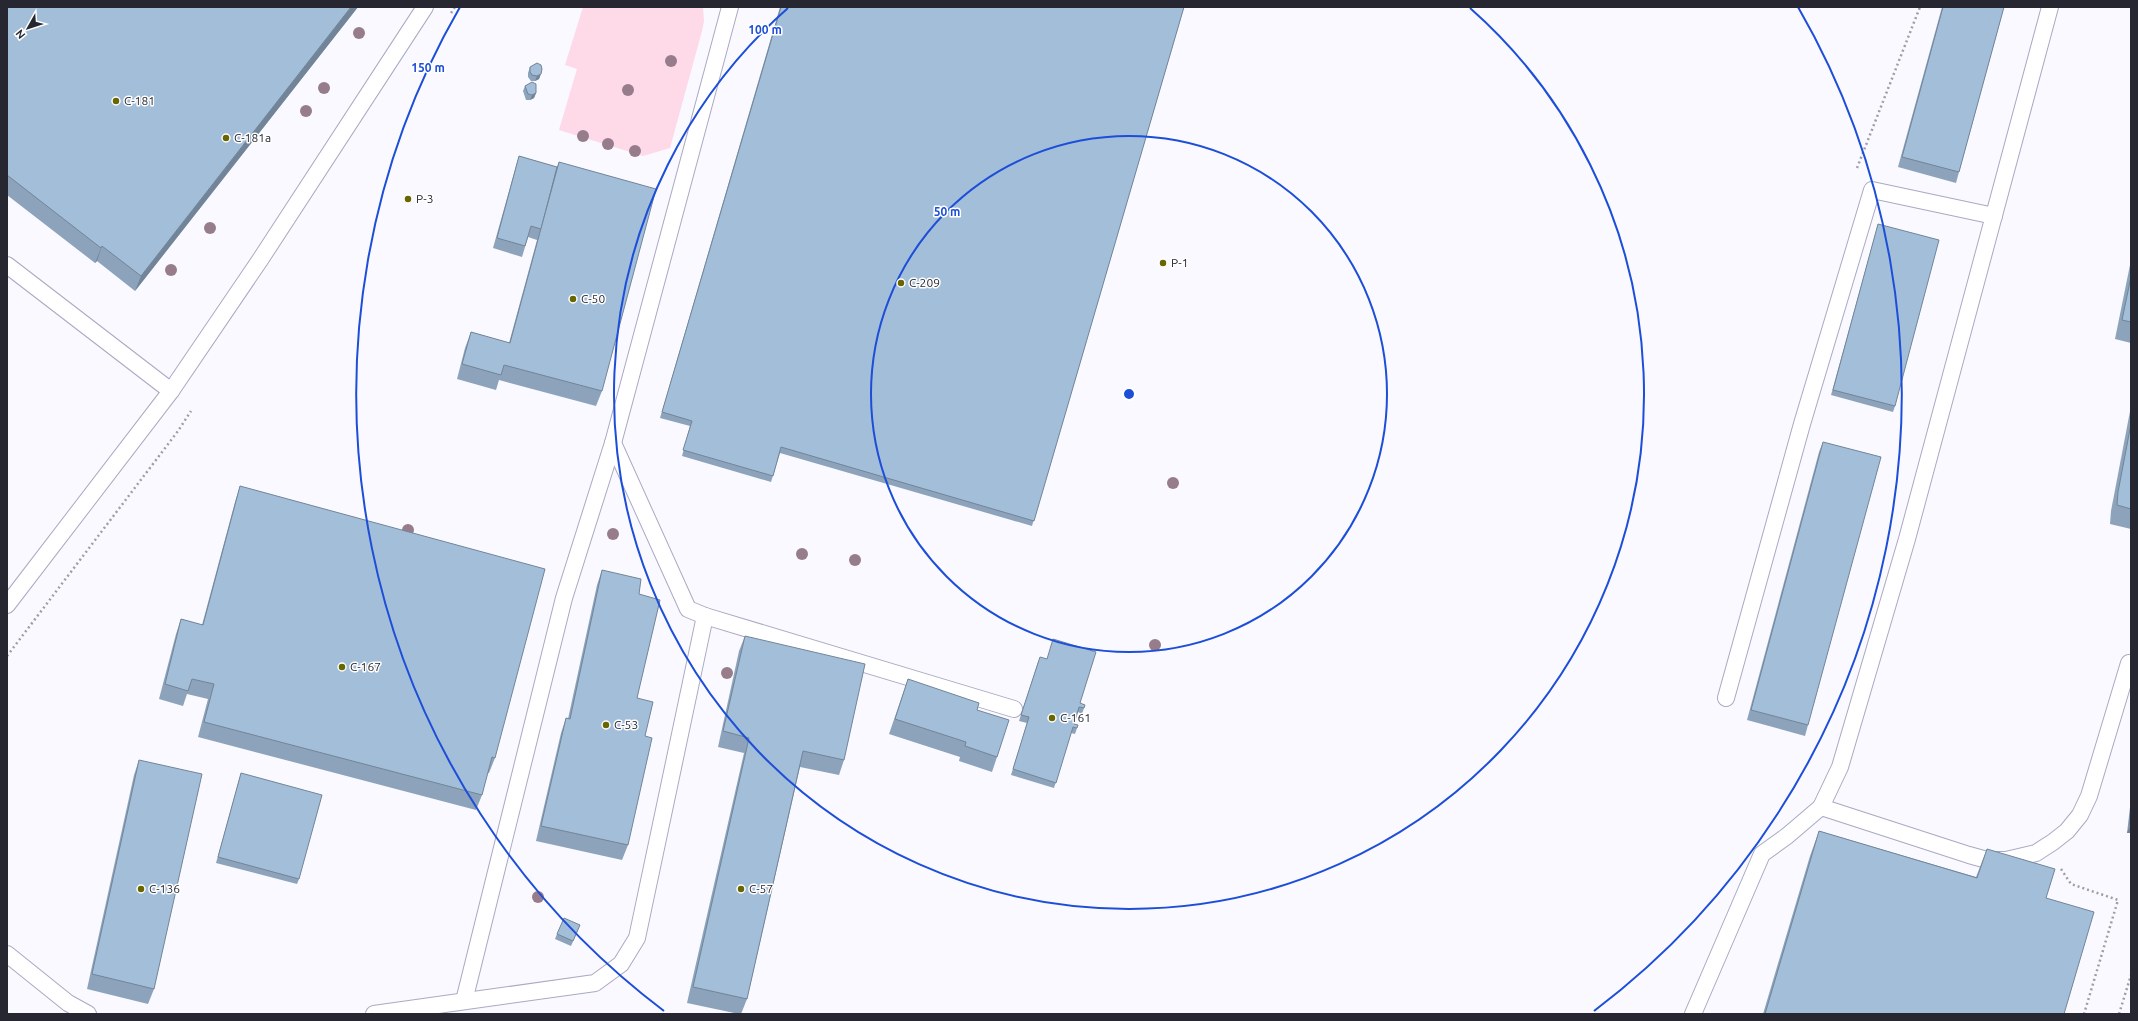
<svg xmlns="http://www.w3.org/2000/svg" width="2138" height="1021" viewBox="0 0 2138 1021" font-family="Ubuntu,sans-serif">
<style>
.green{fill:#fed9e8}
.lines{fill:none;stroke-linecap:round;stroke-linejoin:round}
.lane-casing{stroke:#a9aac3;stroke-width:18}
.path{stroke:#9e9ea6;stroke-width:2.5;stroke-dasharray:2 3;stroke-linecap:butt}
.lane{stroke:#fff;stroke-width:16}
.tree{fill:#977d8c}
.wall{fill:#8ca3bb}
.shaded-wall{fill:#728598}
.building{fill:#a3bed9;stroke:#728598}
.ring{fill:none;stroke:#1d4ed8;stroke-width:2}
.poi-dot{fill:#686600;stroke:#fff;stroke-width:1.5}
.labels{text-anchor:middle;stroke-width:3;stroke-linejoin:round;paint-order:stroke}
.poi-label{font-size:12px;fill:#262731;stroke:#fff;text-anchor:start}
.centre{fill:#1d4ed8;stroke:#fff;stroke-width:2}
.ring-label{font-size:12px;text-anchor:middle;font-weight:bold;fill:#1d4ed8;stroke:#fff;stroke-width:3;stroke-linejoin:round;paint-order:stroke}
</style>
<rect width="100%" height="100%" fill="#f9f9ff"/>
<!-- green -->
<polygon class="green" points="583,7 703,7 704,21 702,31 670,148 643,156 559,130 577,69 565,65"/>
<g class="lines">
<!-- lane casing -->
<g class="lane-casing">
<g id="lane">
<polyline points="7,265 171,391"/>
<polyline points="7,605 171,391 260,260 425,7"/>
<polyline points="705,616 1014,709"/>
<polyline points="1726,698 1802,424 1872,190 1994,216"/>
<polyline points="1821,807 1840,767 1907,539 2050,7"/>
<polyline points="7,954 68,1003 88,1014"/>
<polyline points="464,1001 564,598 613,443 730,7"/>
<polyline points="374,1014 595,983 621,964 637,938 705,616 688,609 613,443"/>
<polyline points="1693,1014 1762,854 1787,836 1821,807 1969,855 1987,860 2006,860 2036,853 2053,842 2067,831 2080,815 2089,796 2129,663"/>
</g>
</g>
<!-- path -->
<g class="path">
<polyline points="451,13 455,7"/>
<polyline points="1857,168 1920,7"/>
<polyline points="7,656 178,431 191,411"/>
<polyline points="2061,869 2071,884 2118,900 2084,1014"/>
<polyline points="2119,1014 2131,975"/>
</g>
<!-- lane -->
<use href="#lane" class="lane"/>
</g>
<!-- trees -->
<g class="tree">
<circle cx="359" cy="33" r="6"/>
<circle cx="671" cy="61" r="6"/>
<circle cx="324" cy="88" r="6"/>
<circle cx="628" cy="90" r="6"/>
<circle cx="306" cy="111" r="6"/>
<circle cx="583" cy="136" r="6"/>
<circle cx="608" cy="144" r="6"/>
<circle cx="635" cy="151" r="6"/>
<circle cx="210" cy="228" r="6"/>
<circle cx="171" cy="270" r="6"/>
<circle cx="1173" cy="483" r="6"/>
<circle cx="408" cy="530" r="6"/>
<circle cx="613" cy="534" r="6"/>
<circle cx="802" cy="554" r="6"/>
<circle cx="855" cy="560" r="6"/>
<circle cx="1155" cy="645" r="6"/>
<circle cx="727" cy="673" r="6"/>
<circle cx="538" cy="897" r="6"/>
</g>
<!-- wall -->
<g class="wall">
<polygon points="7,7 358,7 135,291 97,261 95,263 7,195"/>
<polygon points="780,7 1184,7 1032,526 780,453 771,482 682,456 690,426 660,418"/>
<polygon points="1942,7 2004,7 1956,183 1898,167"/>
<polygon points="530,67 542,69 539,79 535,81 531,81 528,77 528,73"/>
<polygon points="525,86 536,93 534,98 530,100 526,100 523,91"/>
<polygon points="519,156 557,167 559,162 602,391 596,406 499,380 496,390 457,379 465,348 471,332 509,343 537,240 528,237 522,257 493,248 516,166"/>
<polygon points="1878,224 1895,406 1893,412 1831,395"/>
<polygon points="2131,260 2131,343 2115,339"/>
<polygon points="2131,406 2131,529 2110,524 2111,511"/>
<polygon points="1823,442 1808,725 1805,736 1747,720 1819,452"/>
<polygon points="240,486 495,758 489,773 487,773 482,795 476,810 198,737 208,699 187,694 183,706 159,699 176,634 181,619 202,625 235,502"/>
<polygon points="602,570 639,594 637,698 645,736 628,845 622,860 536,841 561,733 566,718 568,719 597,585"/>
<polygon points="745,636 844,760 839,775 800,767 747,999 741,1014 739,1014 687,1003 744,753 718,747 739,651"/>
<polygon points="1038,662 1080,703 1085,705 1082,714 1078,712 1074,724 1077,728 1075,734 1071,733 1054,788 1011,775 1027,723 1019,721"/>
<polygon points="908,679 977,710 997,757 992,772 959,761 960,757 889,734"/>
<polygon points="139,760 154,989 148,1004 87,989 134,775"/>
<polygon points="241,773 299,879 297,884 216,863"/>
<polygon points="2131,803 2131,833 2127,833 2130,807"/>
<polygon points="1819,831 1976,877 1987,849 2046,898 2064,1014 1763,1014 1810,856"/>
<polygon points="578,930 571,946 555,939 557,934"/>
</g>
<!-- shaded-wall -->
<g class="shaded-wall">
<polygon points="351,7 358,7 135,291 141,276"/>
<polygon points="541,74 539,79 535,81 537,76"/>
<polygon points="536,93 534,98 530,100 532,95"/>
<polygon points="102,246 97,261 95,263 101,248"/>
<polygon points="2129,827 2131,828 2131,833 2127,833"/>
</g>
<!-- building -->
<g class="building">
<polygon points="7,7 351,7 141,276 102,246 101,248 7,175"/>
<polygon points="781,7 1184,7 1034,521 781,447 773,476 683,450 692,421 662,412"/>
<polygon points="1943,7 2004,7 1959,172 1902,157"/>
<polygon points="537,63 541,65 542,69 541,74 537,76 532,75 530,72 530,67"/>
<polygon points="532,82 536,84 536,93 532,95 528,94 525,86"/>
<polygon points="519,156 557,167 541,229 531,226 525,246 497,238"/>
<polygon points="559,162 656,189 602,391 504,365 501,375 462,364 471,332 510,343"/>
<polygon points="1878,224 1939,240 1895,406 1833,390"/>
<polygon points="2131,277 2131,322 2122,320"/>
<polygon points="2131,424 2131,509 2117,505 2118,492"/>
<polygon points="1823,442 1881,457 1808,725 1751,710"/>
<polygon points="240,486 545,569 495,758 492,757 482,795 204,722 214,684 192,679 188,691 165,684 181,619 203,625"/>
<polygon points="602,570 641,579 639,594 660,600 637,698 653,702 645,736 652,738 628,845 541,826 566,718 570,719"/>
<polygon points="745,636 865,664 844,760 803,751 747,999 693,987 749,738 723,731"/>
<polygon points="1053,639 1096,652 1080,703 1085,705 1084,708 1079,707 1074,724 1078,725 1077,728 1073,727 1056,783 1013,769 1029,717 1021,715 1040,657 1047,659"/>
<polygon points="908,679 979,703 977,710 1009,720 997,757 965,746 966,742 895,719"/>
<polygon points="139,760 202,774 154,989 92,974"/>
<polygon points="241,773 322,795 299,879 218,857"/>
<polygon points="2131,807 2131,828 2129,827"/>
<polygon points="1819,831 1977,878 1987,849 2055,869 2046,898 2094,912 2064,1014 1765,1014"/>
<polygon points="564,918 580,925 573,941 557,934"/>
</g>
<!-- distance rings -->
<g class="ring">
<circle cx="1129" cy="394" r="258"/>
<path d="M1470 8A515 515 0 1 1 788 8"/>
<path d="M664 1011A773 773 0 0 1 460 7M1798 7A773 773 0 0 1 1594 1011"/>
</g>
<!-- markers -->
<g class="poi-dot">
<circle cx="116" cy="101" r="4"/>
<circle cx="226" cy="138" r="4"/>
<circle cx="408" cy="199" r="4"/>
<circle cx="1163" cy="263" r="4"/>
<circle cx="901" cy="283" r="4"/>
<circle cx="573" cy="299" r="4"/>
<circle cx="342" cy="667" r="4"/>
<circle cx="1052" cy="718" r="4"/>
<circle cx="606" cy="725" r="4"/>
<circle cx="141" cy="889" r="4"/>
<circle cx="741" cy="889" r="4"/>
</g>
<g class="labels">
<!-- poi labels -->
<g class="poi-label">
<text x="124" y="105">C-181</text>
<text x="234" y="142">C-181a</text>
<text x="416" y="203">P-3</text>
<text x="1171" y="267">P-1</text>
<text x="909" y="287">C-209</text>
<text x="581" y="303">C-50</text>
<text x="350" y="671">C-167</text>
<text x="1060" y="722">C-161</text>
<text x="614" y="729">C-53</text>
<text x="149" y="893">C-136</text>
<text x="749" y="893">C-57</text>
</g>
</g>
<circle cx="1129" cy="394" r="6" class="centre"/>
<g class="ring-label">
<text x="765" y="34">100 m</text>
<text x="428" y="72">150 m</text>
<text x="947" y="216">50 m</text>
</g>
<!-- border -->
<rect width="2138" height="1021" fill="none" stroke="#262731" stroke-width="16"/>
<!-- north arrow -->
<g transform="translate(28 28) rotate(231)" stroke="#ffffff" stroke-width="3" paint-order="stroke">
<path d="M0-3L7 15L0 10L-7 15Z" fill="#262731"/>
<text y="-6" font-size="11" font-weight="bold" text-anchor="middle" fill="#262731">N</text>
</g>
</svg>
